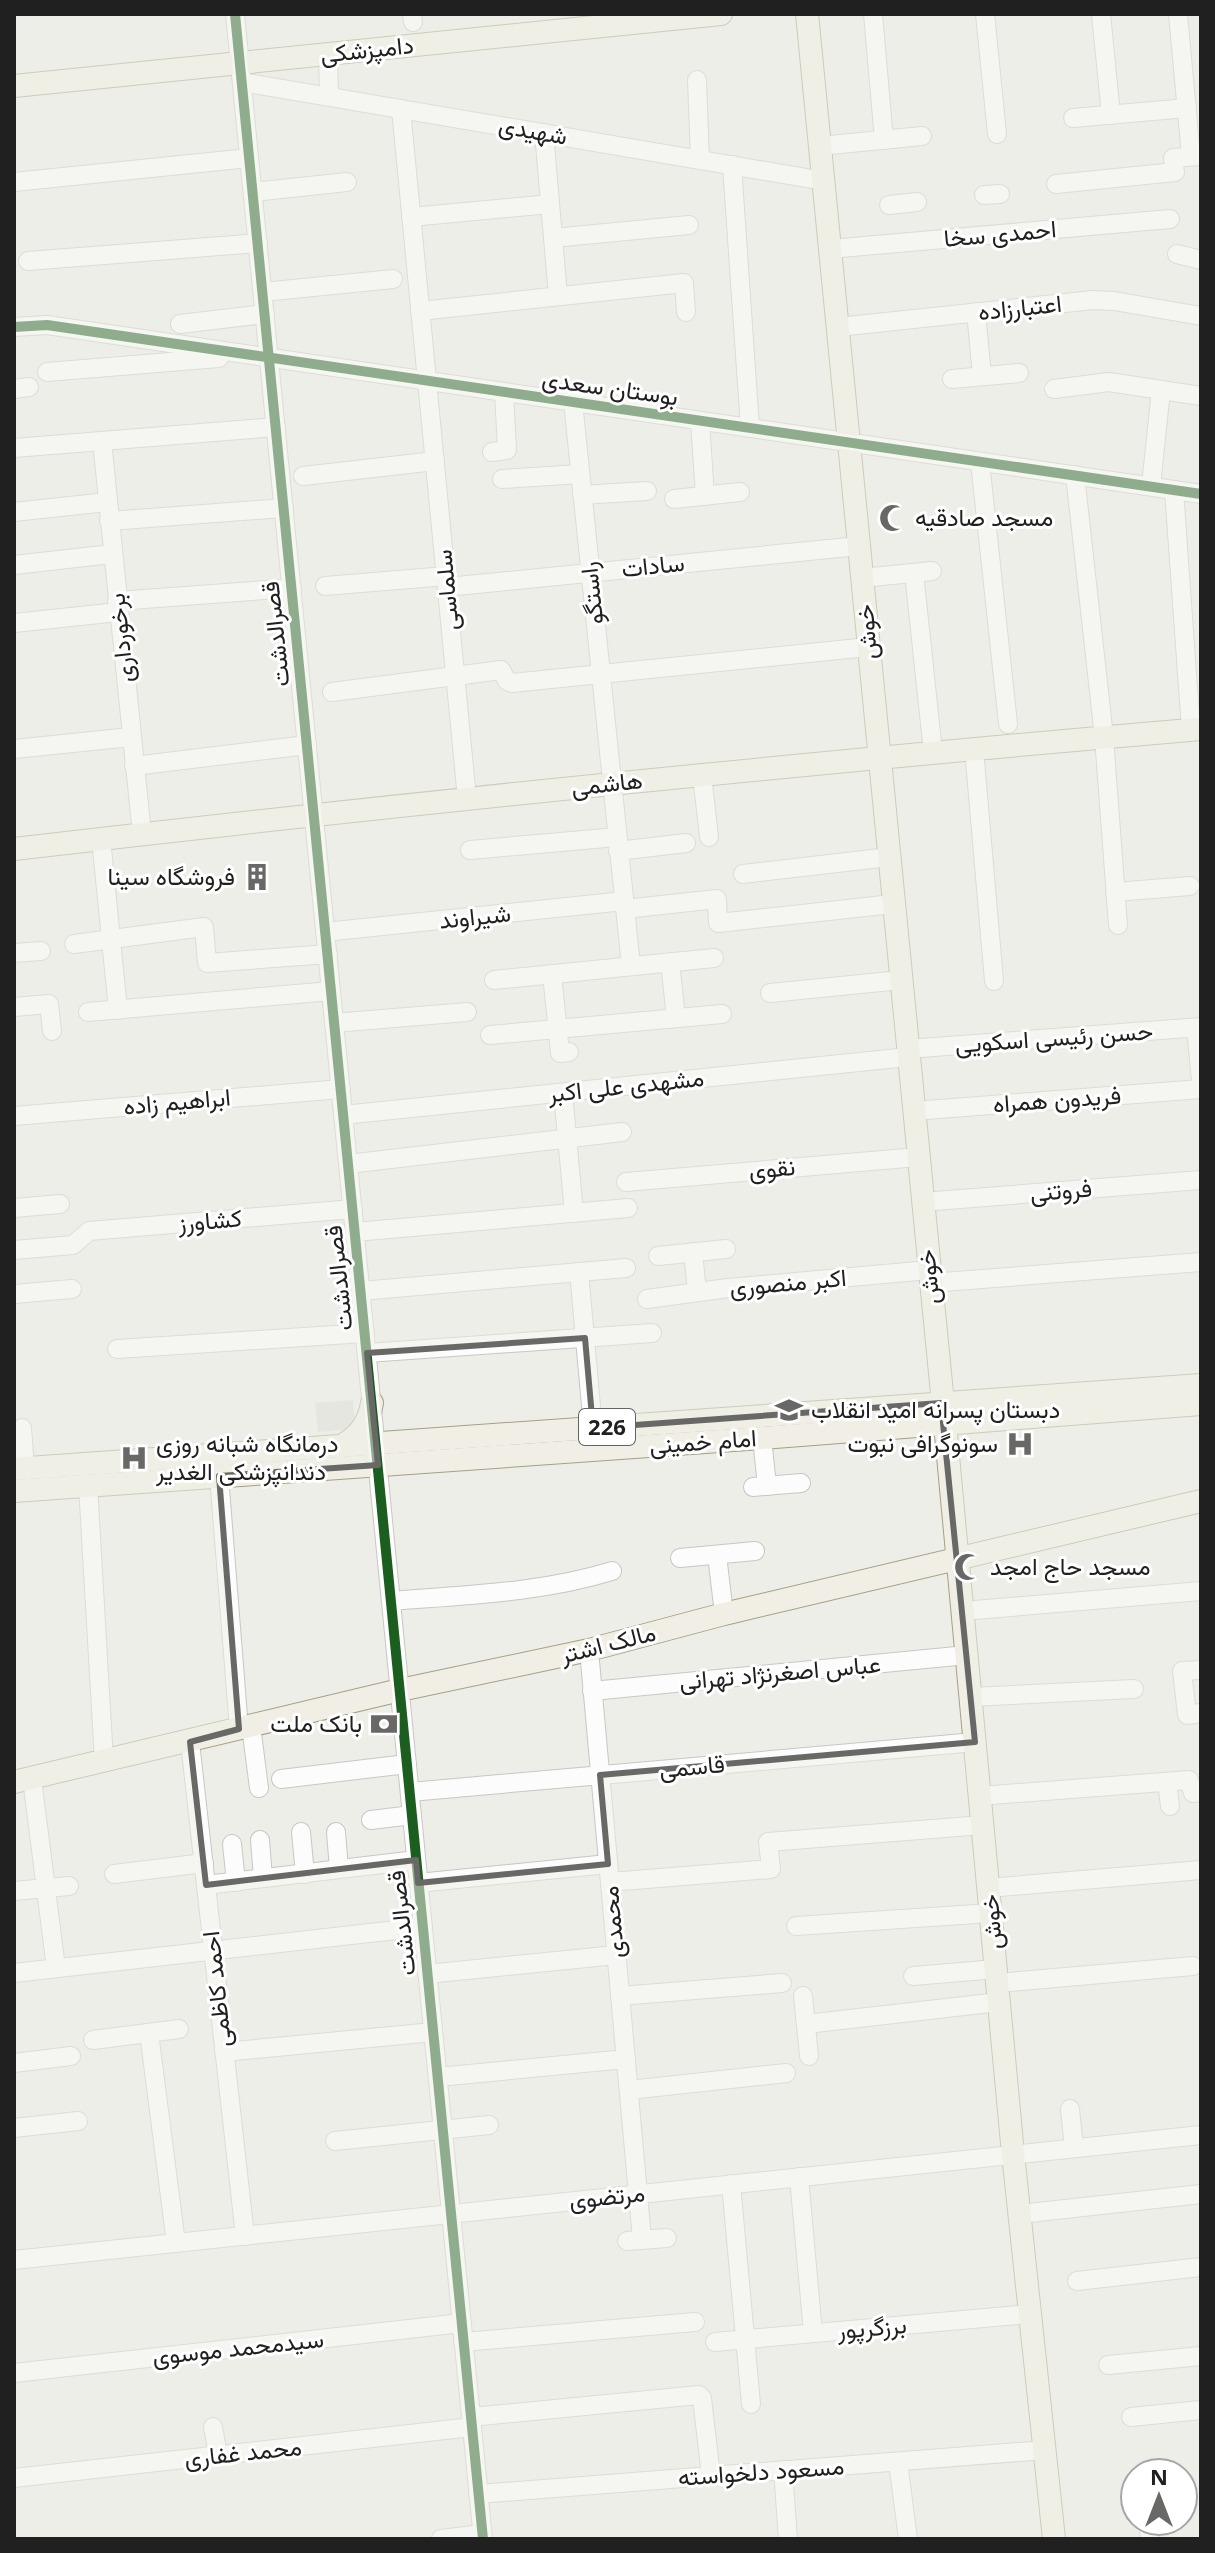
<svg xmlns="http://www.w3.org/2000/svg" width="1215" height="2553" viewBox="0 0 1215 2553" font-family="'Noto Sans',Vazirmatn,sans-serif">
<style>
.religious{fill:#dcdcda}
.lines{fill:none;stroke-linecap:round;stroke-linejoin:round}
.minor-casing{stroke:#c7c7c4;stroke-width:20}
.major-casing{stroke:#a5a084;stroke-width:24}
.minor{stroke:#fcfcfc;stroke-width:18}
.major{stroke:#f1efe5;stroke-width:22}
.cycleway-casing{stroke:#fff;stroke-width:15}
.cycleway{stroke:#1b5e20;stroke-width:10}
.marked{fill:none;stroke:#686866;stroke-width:6;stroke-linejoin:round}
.labels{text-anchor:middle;stroke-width:6;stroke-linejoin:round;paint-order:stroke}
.shield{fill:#fff;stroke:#636363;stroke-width:2}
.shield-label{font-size:22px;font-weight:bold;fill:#202020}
.street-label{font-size:24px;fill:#202020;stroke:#fff}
.poi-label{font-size:24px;fill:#202020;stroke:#fff;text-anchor:start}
</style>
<rect width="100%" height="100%" fill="#eeeee8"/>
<!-- religious -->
<polygon class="religious" points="353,1400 355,1429 318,1432 315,1403"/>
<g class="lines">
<!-- minor casing -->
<g class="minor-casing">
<g id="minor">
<polyline points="235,14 483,2539"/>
<polyline points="412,14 413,22"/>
<polyline points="873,14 884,140"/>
<polyline points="985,14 997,134"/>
<polyline points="1101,14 1111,115"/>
<polyline points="1178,14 1191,156"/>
<polyline points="328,54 329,96"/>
<polyline points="697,80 700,160"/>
<polyline points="242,82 824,181"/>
<polyline points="401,109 467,799"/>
<polyline points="1073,118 1187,108"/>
<polyline points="544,133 558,296"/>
<polyline points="820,146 922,136"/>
<polyline points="732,165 750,428"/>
<polyline points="14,182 249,158"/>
<polyline points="1056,184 1175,172 1173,158 1201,156"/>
<polyline points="253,192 347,182"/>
<polyline points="984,195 1000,194"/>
<polyline points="889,205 917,202"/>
<polyline points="411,217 550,204"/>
<polyline points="553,238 689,225"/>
<polyline points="830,249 1170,219"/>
<polyline points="1177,254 1201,260"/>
<polyline points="28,261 258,243"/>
<polyline points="263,292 393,279"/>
<polyline points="420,311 684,283 686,312"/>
<polyline points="976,312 982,376"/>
<polyline points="180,324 265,314"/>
<polyline points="14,327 47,325 1201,494"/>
<polyline points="838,327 1093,300 1114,301 1201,316"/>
<polyline points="47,372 219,358"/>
<polyline points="952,379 1019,373"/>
<polyline points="14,389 29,387"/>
<polyline points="1054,389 1109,382 1201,396"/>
<polyline points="573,402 631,966"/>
<polyline points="700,421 705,496"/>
<polyline points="102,441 142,834"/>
<polyline points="14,448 276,427"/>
<polyline points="492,452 507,450 504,392"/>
<polyline points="980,462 1008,724"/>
<polyline points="1075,475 1104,737 1118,925"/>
<polyline points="303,476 435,461"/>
<polyline points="502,479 580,474"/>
<polyline points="1151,486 1161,390"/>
<polyline points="1174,490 1191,730"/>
<polyline points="582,495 647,491"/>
<polyline points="674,499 740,492"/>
<polyline points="14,512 107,502"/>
<polyline points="109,521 284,508"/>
<polyline points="14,565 112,554"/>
<polyline points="914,573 933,752"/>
<polyline points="862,578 932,571"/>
<polyline points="325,586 446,576"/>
<polyline points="447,587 859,546"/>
<polyline points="117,601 292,588"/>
<polyline points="14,623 118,612"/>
<polyline points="332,692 501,670 507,681 512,683 868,647"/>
<polyline points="14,749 131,737"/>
<polyline points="974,749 994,981"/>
<polyline points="134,766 307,745"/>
<polyline points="702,775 709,837"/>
<polyline points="101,839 118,1010"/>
<polyline points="470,850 617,837"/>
<polyline points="618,851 686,843"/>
<polyline points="743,874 889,857"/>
<polyline points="1115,892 1190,886"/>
<polyline points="625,909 717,899 718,923 893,904"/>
<polyline points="325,932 624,901"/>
<polyline points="74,944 204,927 207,963 328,954"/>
<polyline points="14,953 41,951"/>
<polyline points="670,962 676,1018"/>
<polyline points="552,974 560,1053 569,1052"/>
<polyline points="494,980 714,958"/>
<polyline points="770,993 901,980"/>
<polyline points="14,1007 49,1004 52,1031"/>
<polyline points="88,1012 331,991"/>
<polyline points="334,1023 467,1012"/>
<polyline points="1196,1028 1201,1081"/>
<polyline points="490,1035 722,1014"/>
<polyline points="907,1049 1201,1027"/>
<polyline points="563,1093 574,1213"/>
<polyline points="913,1111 1201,1089"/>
<polyline points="343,1115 908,1057"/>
<polyline points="14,1116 341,1089"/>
<polyline points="348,1164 622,1132"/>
<polyline points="626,1182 918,1157"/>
<polyline points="922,1202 1201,1180"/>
<polyline points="14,1208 60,1204"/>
<polyline points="355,1232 628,1208"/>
<polyline points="14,1250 73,1245 89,1231 353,1209"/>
<polyline points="693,1252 697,1292"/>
<polyline points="658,1256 726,1249"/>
<polyline points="579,1272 593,1428"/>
<polyline points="930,1283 1201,1262"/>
<polyline points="361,1291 626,1268"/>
<polyline points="14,1294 72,1289"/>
<polyline points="647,1299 728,1288 929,1270"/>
<polyline points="117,1349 365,1333"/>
<polyline points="367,1353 652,1333"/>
<polyline points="22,1428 25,1468"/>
<polyline points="762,1438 767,1486"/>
<polyline points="219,1476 239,1729"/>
<polyline points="88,1485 104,1761"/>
<polyline points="753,1487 801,1483"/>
<polyline points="717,1555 724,1614"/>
<polyline points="680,1558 755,1551"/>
<path d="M 391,1601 C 466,1595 540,1593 612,1571"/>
<polyline points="963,1611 1201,1591"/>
<polyline points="589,1650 642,2239"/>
<polyline points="1201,1670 1182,1671 1187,1715 1201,1713"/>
<polyline points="592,1691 967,1655"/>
<polyline points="971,1697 1134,1689"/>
<polyline points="251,1726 259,1788"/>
<polyline points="190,1742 245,2236"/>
<polyline points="32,1779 56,1968"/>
<polyline points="281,1779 407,1764"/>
<polyline points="1167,1782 1170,1806"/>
<polyline points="410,1792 975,1742"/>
<polyline points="980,1796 1189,1780 1193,1793 1201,1792"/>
<polyline points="371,1820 412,1815"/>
<polyline points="301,1832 305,1874"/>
<polyline points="336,1832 339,1869"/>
<polyline points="260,1840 263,1878"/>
<polyline points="232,1844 236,1882"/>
<polyline points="114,1874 204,1863"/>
<polyline points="610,1882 771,1869 768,1842 983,1825"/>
<polyline points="418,1883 608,1864"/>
<polyline points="206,1885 416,1860"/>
<polyline points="988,1888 1201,1870"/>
<polyline points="14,1891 69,1886"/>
<polyline points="796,1926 991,1913"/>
<polyline points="14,1973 423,1927"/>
<polyline points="427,1974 616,1955"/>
<polyline points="913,1976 996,1969"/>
<polyline points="997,1983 1193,1966"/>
<polyline points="620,1996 782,1983"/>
<polyline points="803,1996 809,2056"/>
<polyline points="806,2024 999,2002"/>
<polyline points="149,2033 176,2243"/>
<polyline points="93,2040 179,2029"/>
<polyline points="224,2052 433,2032"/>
<polyline points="14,2063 71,2056"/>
<polyline points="438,2077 626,2059"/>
<polyline points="629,2090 786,2073"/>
<polyline points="1070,2109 1074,2148"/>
<polyline points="14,2128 78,2121"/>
<polyline points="335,2141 489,2125"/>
<polyline points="799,2177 813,2333"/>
<polyline points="731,2184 751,2404"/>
<polyline points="1020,2214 1201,2194"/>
<polyline points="627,2241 667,2238"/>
<polyline points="14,2260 1201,2135"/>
<polyline points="1077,2281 1201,2267"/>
<polyline points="463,2342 695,2322"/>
<polyline points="715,2342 1030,2314"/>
<polyline points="1108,2365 1201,2356"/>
<polyline points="14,2373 462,2323"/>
<polyline points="702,2398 711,2476"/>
<polyline points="471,2417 699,2395"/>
<polyline points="1131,2417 1201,2410"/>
<polyline points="213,2427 218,2455"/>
<polyline points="898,2462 908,2539"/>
<polyline points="783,2470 788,2539"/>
<polyline points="14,2478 472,2427"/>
<polyline points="478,2494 1045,2450"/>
<polyline points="1148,2521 1150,2539"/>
<polyline points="441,2539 482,2534"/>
</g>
</g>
<!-- major casing -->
<g class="major-casing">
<g id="major">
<polyline points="807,14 945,1424 1013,2154 1054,2539"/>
<polyline points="14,86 721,14"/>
<path d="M 14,849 C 409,803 805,763 1201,729"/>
<path d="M 341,1446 C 359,1436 369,1423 372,1403"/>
<polyline points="14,1469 1201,1385"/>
<polyline points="14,1491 762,1438 1201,1404"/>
<polyline points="14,1782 400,1690 589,1650 724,1614 1201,1501"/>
</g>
</g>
<!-- minor -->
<use href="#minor" class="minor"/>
<!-- major -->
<use href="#major" class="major"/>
<!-- cycleway casing -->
<g class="cycleway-casing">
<g id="cycleway">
<polyline points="235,14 483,2539"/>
<polyline points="14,327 47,325 1201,494"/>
</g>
</g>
<!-- cycleway -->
<use href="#cycleway" class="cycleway"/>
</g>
<!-- marked area -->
<path d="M0 0H1215V2553H0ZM 585,1338 L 593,1428 L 941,1403 L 975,1742 L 600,1775 L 608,1864 L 418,1883 L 416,1860 L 206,1885 L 190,1742 L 239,1729 L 219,1476 L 378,1465 L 367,1353 Z" fill="#eeeee8" fill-opacity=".55" fill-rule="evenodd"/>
<path class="marked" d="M 585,1338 L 593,1428 L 941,1403 L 975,1742 L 600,1775 L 608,1864 L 418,1883 L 416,1860 L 206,1885 L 190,1742 L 239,1729 L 219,1476 L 378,1465 L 367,1353 Z"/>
<!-- icons -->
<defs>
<g id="mosque-bare" transform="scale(2.16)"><path d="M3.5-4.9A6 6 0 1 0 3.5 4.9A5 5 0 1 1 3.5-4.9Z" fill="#686866" stroke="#fff" stroke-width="2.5" paint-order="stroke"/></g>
<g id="building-bare" transform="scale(2.16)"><path d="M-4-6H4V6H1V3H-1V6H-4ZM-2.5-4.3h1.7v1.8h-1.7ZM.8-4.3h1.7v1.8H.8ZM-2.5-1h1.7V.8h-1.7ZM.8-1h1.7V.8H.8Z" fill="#686866" stroke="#fff" stroke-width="2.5" paint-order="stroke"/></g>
<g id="school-bare" transform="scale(2.16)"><path d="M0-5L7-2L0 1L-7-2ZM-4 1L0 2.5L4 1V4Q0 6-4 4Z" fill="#686866" stroke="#fff" stroke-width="2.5" paint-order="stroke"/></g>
<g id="hospital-bare" transform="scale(2.16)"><path d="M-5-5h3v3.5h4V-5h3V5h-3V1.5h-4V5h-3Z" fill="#686866" stroke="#fff" stroke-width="2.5" paint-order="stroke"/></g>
<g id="bank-bare" transform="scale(2.16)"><path d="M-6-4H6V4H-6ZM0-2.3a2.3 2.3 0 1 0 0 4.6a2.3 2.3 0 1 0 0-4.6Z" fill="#686866" stroke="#fff" stroke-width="2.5" paint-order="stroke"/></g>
</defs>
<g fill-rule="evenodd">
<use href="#mosque-bare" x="893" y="518"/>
<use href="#building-bare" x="257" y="877"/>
<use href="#school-bare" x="789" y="1410"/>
<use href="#hospital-bare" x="1020" y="1444"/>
<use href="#hospital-bare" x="134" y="1458"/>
<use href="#mosque-bare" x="968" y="1567"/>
<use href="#bank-bare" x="384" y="1724"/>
</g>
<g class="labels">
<!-- shield labels -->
<rect class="shield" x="579" y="1409" width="56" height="36" rx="6"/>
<g class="shield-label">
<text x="607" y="1435">226</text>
</g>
<!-- street labels -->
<g class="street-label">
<text transform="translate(367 50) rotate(-6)" y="8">دامپزشکی</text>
<text transform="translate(533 131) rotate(10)" y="8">شهیدی</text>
<text transform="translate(1000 234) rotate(-5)" y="8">احمدی سخا</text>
<text transform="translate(1020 308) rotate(-6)" y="8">اعتبارزاده</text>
<text transform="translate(610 388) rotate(8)" y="8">بوستان سعدی</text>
<text transform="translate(653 566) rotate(-6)" y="8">سادات</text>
<text transform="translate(447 590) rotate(-95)" y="8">سلماسی</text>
<text transform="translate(592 593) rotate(-96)" y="8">راستگو</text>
<text transform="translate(867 632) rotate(-95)" y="8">خوش</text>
<text transform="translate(276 634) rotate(-96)" y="8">قصرالدشت</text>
<text transform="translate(121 638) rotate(-96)" y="8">برخورداری</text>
<text transform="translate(607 784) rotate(-6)" y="8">هاشمی</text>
<text transform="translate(475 917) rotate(-6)" y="8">شیراوند</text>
<text transform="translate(1054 1038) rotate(-4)" y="8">حسن رئیسی اسکویی</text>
<text transform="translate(626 1086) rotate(-6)" y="8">مشهدی علی اکبر</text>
<text transform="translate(1057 1100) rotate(-4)" y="8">فریدون همراه</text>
<text transform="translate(177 1102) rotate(-5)" y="8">ابراهیم زاده</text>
<text transform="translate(772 1169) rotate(-5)" y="8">نقوی</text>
<text transform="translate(1061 1191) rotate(-5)" y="8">فروتنی</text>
<text transform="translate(210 1221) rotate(-5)" y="8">کشاورز</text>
<text transform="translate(929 1277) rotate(-96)" y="8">خوش</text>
<text transform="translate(339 1278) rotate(-96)" y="8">قصرالدشت</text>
<text transform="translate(788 1283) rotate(-5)" y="8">اکبر منصوری</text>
<text transform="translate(703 1442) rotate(-4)" y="8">امام خمینی</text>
<text transform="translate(608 1644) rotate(-14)" y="8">مالک اشتر</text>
<text transform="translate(780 1673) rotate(-5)" y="8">عباس اصغرنژاد تهرانی</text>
<text transform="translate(692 1767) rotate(-5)" y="8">قاسمی</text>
<text transform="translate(613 1922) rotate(-95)" y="8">محمدی</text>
<text transform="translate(992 1922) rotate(-95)" y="8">خوش</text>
<text transform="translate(402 1923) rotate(-96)" y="8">قصرالدشت</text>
<text transform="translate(217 1989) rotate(-96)" y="8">احمد کاظمی</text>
<text transform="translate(607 2197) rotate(-6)" y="8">مرتضوی</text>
<text transform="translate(872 2328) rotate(-5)" y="8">برزگرپور</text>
<text transform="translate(238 2348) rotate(-6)" y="8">سیدمحمد موسوی</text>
<text transform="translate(243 2453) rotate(-6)" y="8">محمد غفاری</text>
<text transform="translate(761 2472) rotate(-4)" y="8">مسعود دلخواسته</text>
</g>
<!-- poi labels -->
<g class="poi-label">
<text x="915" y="526">مسجد صادقیه</text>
<text x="235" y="885" text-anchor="end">فروشگاه سینا</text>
<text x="811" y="1418">دبستان پسرانه امید انقلاب</text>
<text x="156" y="1452">درمانگاه شبانه روزی<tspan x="156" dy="28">دندانپزشکی الغدیر</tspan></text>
<text x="998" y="1452" text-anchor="end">سونوگرافی نبوت</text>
<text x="990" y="1575">مسجد حاج امجد</text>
<text x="362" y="1732" text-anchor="end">بانک ملت</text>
</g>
</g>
<!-- border -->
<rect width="1215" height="2553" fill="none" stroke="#202020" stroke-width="32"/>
<!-- north arrow -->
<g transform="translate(1159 2497)"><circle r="38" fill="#ffffff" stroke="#a6a6a6" stroke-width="2"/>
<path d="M0-6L14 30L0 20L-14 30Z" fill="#686866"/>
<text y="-12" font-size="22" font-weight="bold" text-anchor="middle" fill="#202020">N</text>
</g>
</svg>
